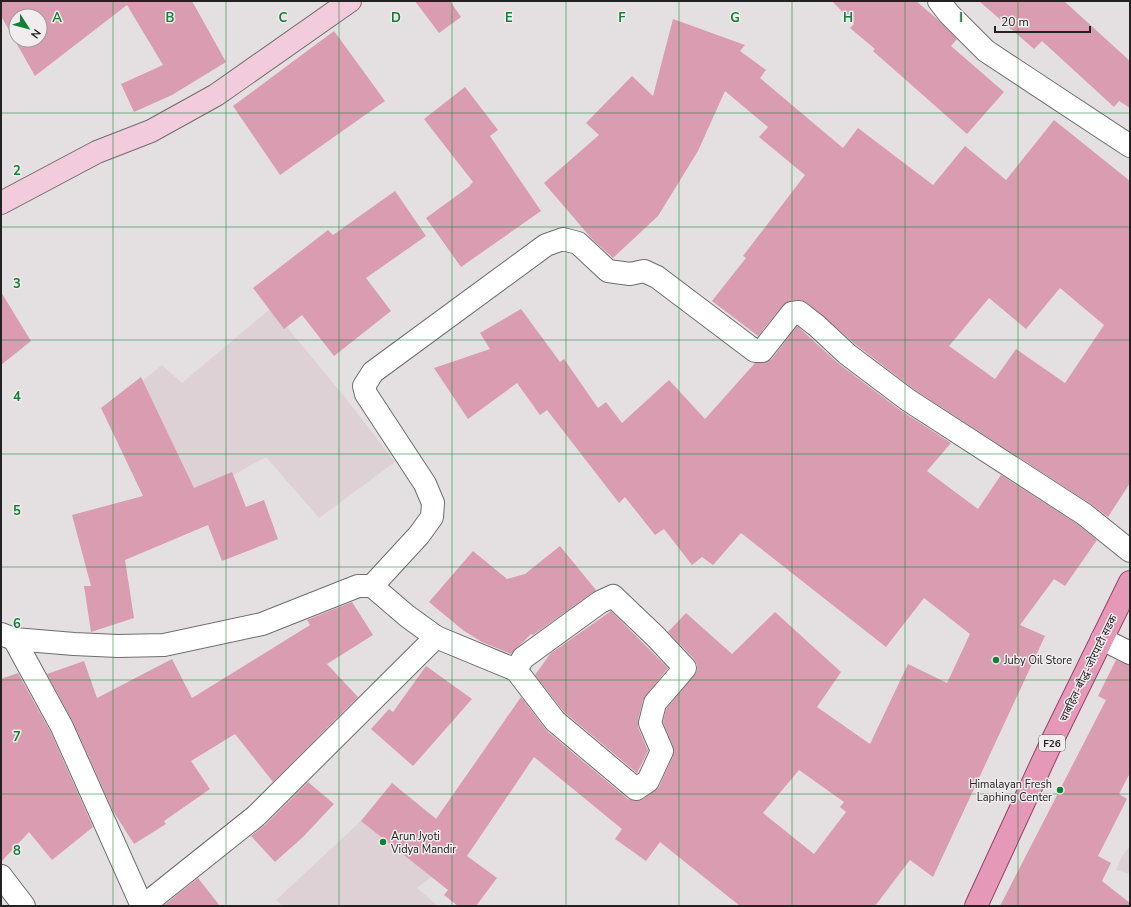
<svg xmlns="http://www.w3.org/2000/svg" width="1131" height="907" viewBox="0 0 1131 907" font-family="'Nunito Sans','Noto Sans Devanagari',sans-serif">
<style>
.built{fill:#ded1d5}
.building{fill:#da9cb1;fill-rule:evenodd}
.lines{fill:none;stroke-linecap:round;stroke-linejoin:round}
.minor-casing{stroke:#716d6e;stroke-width:24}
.secondary-casing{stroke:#716d6e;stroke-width:24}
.primary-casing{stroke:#974266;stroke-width:24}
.minor{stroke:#fff;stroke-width:22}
.secondary{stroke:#f2cbdc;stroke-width:22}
.primary{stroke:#e698b9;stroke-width:22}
.grid{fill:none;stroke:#148035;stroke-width:1;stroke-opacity:0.55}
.poi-dot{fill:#148035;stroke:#f1edee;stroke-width:1.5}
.labels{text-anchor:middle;stroke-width:3;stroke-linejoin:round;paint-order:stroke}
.shield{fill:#f1edee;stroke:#615f5f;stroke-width:1}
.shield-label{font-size:10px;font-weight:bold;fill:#232222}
.poi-label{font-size:11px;fill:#232222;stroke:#f1edee;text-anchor:start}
.street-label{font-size:11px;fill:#232222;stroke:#f1edee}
.grid-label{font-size:13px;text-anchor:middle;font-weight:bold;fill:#148035;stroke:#f1edee;stroke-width:3;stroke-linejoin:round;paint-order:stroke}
</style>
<rect width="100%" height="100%" fill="#e4e0e1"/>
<!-- built -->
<g class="built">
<polygon points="271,308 344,396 395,462 319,518 266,457 176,507 112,405 162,365 182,383"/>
<polygon points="392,783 442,823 434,875 417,888 438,906 283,906 276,900 361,821"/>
<polygon points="1130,846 1130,874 1116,870 1122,856"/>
</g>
<!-- building -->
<g class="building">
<path d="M 1,1 L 192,1 L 226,62 L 172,95 L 134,112 L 121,84 L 163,65 L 127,5 L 35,76 L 1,16 ZM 16,16 L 40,16 L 40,40 L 16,40 Z"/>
<polygon points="415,1 450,1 461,17 439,33"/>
<polygon points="832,1 916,1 936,18 957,39 951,46 1004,92 967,134 873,51 875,49 850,28 854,24"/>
<polygon points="979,1 1064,1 1130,61 1130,108 1119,101 1114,107 1042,41 1034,49"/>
<path d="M 673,19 L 745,45 L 740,51 L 766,70 L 760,78 L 843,148 L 858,128 L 933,185 L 965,146 L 1006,180 L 1054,120 L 1130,181 L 1130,483 L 1108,517 L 1091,504 L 915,390 L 855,344 L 806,302 L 797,300 L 790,301 L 783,305 L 758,336 L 712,301 L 746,258 L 743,256 L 805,175 L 759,137 L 768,127 L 725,91 L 698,151 L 658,216 L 613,258 L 592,239 L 544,183 L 599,135 L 586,123 L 632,76 L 653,96 ZM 1060,288 L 1104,325 L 1065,383 L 1016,349 L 995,379 L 949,346 L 989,298 L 1026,329 Z"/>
<polygon points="334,31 385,101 280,175 233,106"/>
<polygon points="465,87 498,130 490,136 541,211 461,267 426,218 470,186 470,185 473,182 424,119"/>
<polygon points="395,191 426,236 366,278 391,311 334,356 302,315 284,329 253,288 328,230 333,235"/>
<polygon points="1,292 31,341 1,365"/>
<path d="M 521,309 L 560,362 L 564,359 L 598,408 L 606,402 L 622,423 L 669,380 L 705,419 L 755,363 L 767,362 L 772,359 L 797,326 L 839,364 L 900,410 L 951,443 L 927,471 L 978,509 L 1001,475 L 1077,524 L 1097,540 L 1065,586 L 1054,579 L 1020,625 L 1045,636 L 933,877 L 910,860 L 875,906 L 740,906 L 660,842 L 646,861 L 615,839 L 622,829 L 534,757 L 467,856 L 497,878 L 476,906 L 458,906 L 444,895 L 448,890 L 361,821 L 392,783 L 436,819 L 521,697 L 547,731 L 628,799 L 635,801 L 643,799 L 659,787 L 673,756 L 673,746 L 663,722 L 666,709 L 697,671 L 697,665 L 694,659 L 668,632 L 686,613 L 732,654 L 775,612 L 841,672 L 817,707 L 870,744 L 908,664 L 947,683 L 970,634 L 924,598 L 886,647 L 741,533 L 713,565 L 702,557 L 692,565 L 664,529 L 655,535 L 625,497 L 619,503 L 547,410 L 540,415 L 517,383 L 468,419 L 434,368 L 490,349 L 480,333 ZM 799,770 L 844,802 L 840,807 L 846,812 L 814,854 L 763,813 Z"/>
<polygon points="141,377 194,488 232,472 246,507 264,500 278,539 222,561 208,525 125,560 134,618 91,632 84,586 91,586 72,515 143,496 101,408"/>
<polygon points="560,546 596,590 533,635 531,634 511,654 482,642 464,631 429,602 473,551 507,579 525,574"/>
<polygon points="352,602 373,635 327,664 358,697 273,782 235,734 191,761 210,789 164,821 166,824 134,844 113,811 73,722 47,674 84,661 97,698 172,659 192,698 310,625 307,620"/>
<polygon points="611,611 668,668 643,700 638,720 638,727 648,751 637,773 564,712 535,675 550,654"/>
<polygon points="1116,660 1130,665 1130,773 1119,794 1127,799 1098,856 1111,863 1102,881 1130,903 1130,906 1000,906 1106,700 1098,696"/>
<polygon points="426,666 472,699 413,766 371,729 389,709 393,712"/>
<polygon points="18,673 51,733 93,827 52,860 29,832 1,862 1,679"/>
<polygon points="308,782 334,804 303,837 275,862 251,836 265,825"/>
<polygon points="198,878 220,906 163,906"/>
</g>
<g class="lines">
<!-- minor casing -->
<g class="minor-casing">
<g id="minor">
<polyline points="939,1 949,14 986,51 1130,146"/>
<polyline points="372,586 419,535 432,517 433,503 425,484 366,394 364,386 373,372 546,245 563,239 578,243 608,271 630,274 644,271 657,277 755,351 762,351 792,313 799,312 817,326 847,354 908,400 1084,514 1130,551"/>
<polyline points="1,634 14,639 74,644 118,646 164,645 262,624 358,586 372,586 407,616 436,637 516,670 555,721 636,789 648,781 662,751 650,723 655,703 685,668 655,636 613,596 600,602 523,658 516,670"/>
<polyline points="14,639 62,727 142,906"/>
<polyline points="1102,639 1130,653"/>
<polyline points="1,876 24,906"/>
<polyline points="143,906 256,816 436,637"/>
</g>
</g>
<!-- secondary casing -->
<g class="secondary-casing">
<polyline id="secondary" points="1,203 97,152 151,131 216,95 350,1"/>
</g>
<!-- primary casing -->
<g class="primary-casing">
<polyline id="primary" points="976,906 1054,737 1130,582"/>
</g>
<!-- minor -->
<use href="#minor" class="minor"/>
<!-- secondary -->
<use href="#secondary" class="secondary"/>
<!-- primary -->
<use href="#primary" class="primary"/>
</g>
<!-- grid -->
<path class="grid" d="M 113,1 L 113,906M 226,1 L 226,906M 339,1 L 339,906M 452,1 L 452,906M 566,1 L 566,906M 679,1 L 679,906M 792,1 L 792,906M 905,1 L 905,906M 1018,1 L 1018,906M 1,113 L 1130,113M 1,227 L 1130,227M 1,340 L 1130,340M 1,454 L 1130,454M 1,567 L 1130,567M 1,680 L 1130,680M 1,794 L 1130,794"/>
<!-- markers -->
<g class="poi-dot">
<circle cx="996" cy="660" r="4"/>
<circle cx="1060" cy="790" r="4"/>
<circle cx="383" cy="842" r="4"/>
</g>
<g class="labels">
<!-- shield labels -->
<rect class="shield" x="1039" y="735" width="26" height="16" rx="3"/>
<g class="shield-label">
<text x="1052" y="747">F26</text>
</g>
<!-- poi labels -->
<g class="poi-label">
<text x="1004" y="664">Juby Oil Store</text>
<text x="1052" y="788" text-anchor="end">Himalayan Fresh<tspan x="1052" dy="13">Laphing Center</tspan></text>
<text x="391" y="840">Arun Jyoti<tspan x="391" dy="13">Vidya Mandir</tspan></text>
</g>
<!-- street labels -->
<g class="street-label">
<text transform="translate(1088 668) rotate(-64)" y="4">चाबहिल-बौद्ध-जोरपाटी सडक</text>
</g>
</g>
<g class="grid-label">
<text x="57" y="22">A</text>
<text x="170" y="22">B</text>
<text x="283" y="22">C</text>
<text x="396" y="22">D</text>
<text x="509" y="22">E</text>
<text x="622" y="22">F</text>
<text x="735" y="22">G</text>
<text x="848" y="22">H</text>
<text x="961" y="22">I</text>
<text x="17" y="175">2</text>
<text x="17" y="288">3</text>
<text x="17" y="401">4</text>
<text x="17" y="515">5</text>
<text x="17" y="628">6</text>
<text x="17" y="741">7</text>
<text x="17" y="855">8</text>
</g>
<!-- border -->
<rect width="1131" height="907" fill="none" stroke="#232222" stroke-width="4"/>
<!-- north arrow -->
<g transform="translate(28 28) rotate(126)"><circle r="19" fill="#f1edee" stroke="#9f9c9c"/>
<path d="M0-3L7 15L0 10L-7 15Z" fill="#148035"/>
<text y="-6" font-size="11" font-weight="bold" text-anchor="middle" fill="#232222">N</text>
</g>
<!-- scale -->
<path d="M995 26v6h95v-6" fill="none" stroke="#232222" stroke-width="2"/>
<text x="1001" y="26" font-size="12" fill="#232222" stroke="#f1edee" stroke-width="3" paint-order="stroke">20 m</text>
</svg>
